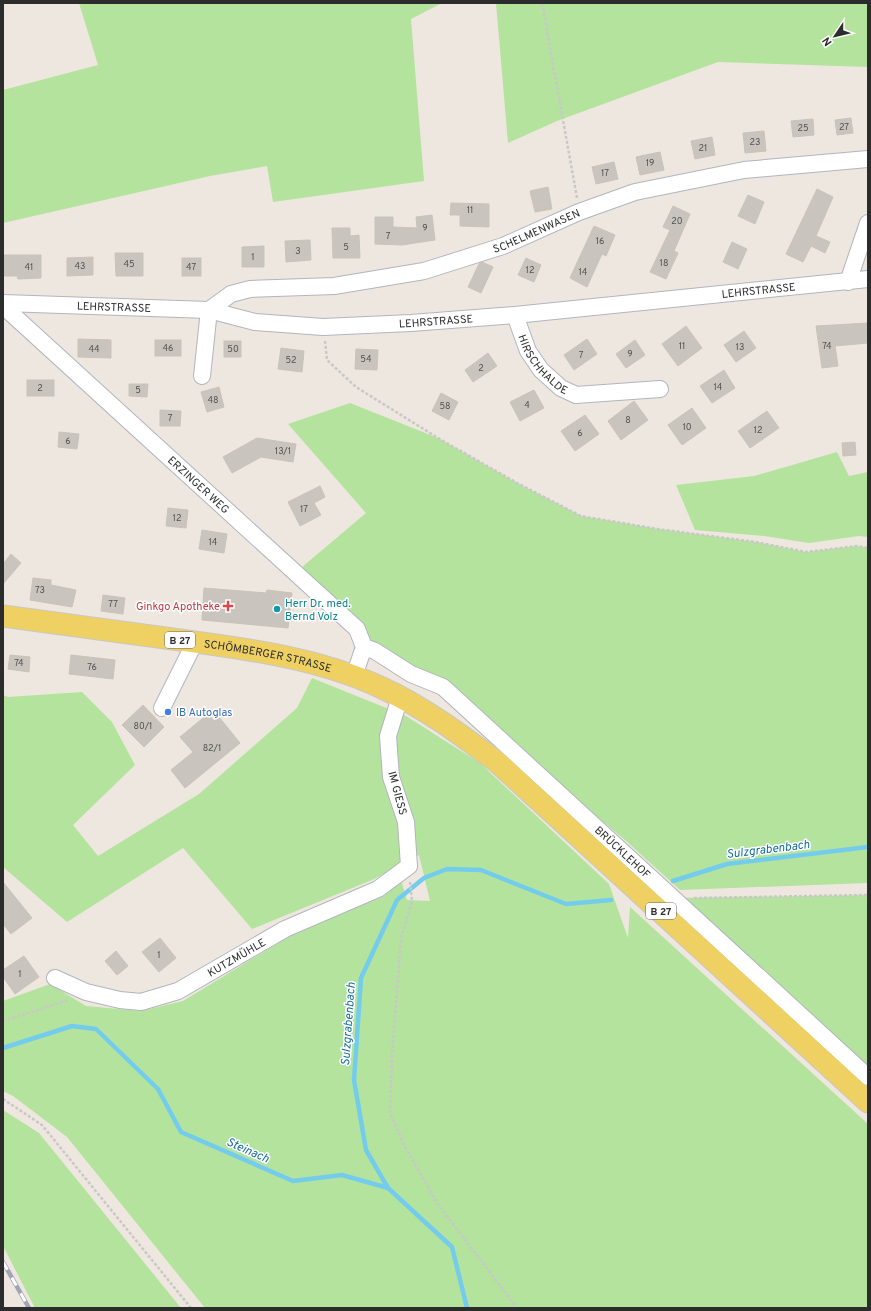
<svg xmlns="http://www.w3.org/2000/svg" width="871" height="1311" viewBox="0 0 871 1311" font-family="Overpass,sans-serif">
<style>
.green{fill:#b4e39d}
.lines{fill:none;stroke-linecap:round;stroke-linejoin:round}
.stream{stroke:#74cced;stroke-width:4.5}
.building{fill:#c9c4be;stroke:#c9c3b8}
.minor-casing{stroke:#b2b5bf;stroke-width:18}
.major-casing{stroke:#c8c8c8;stroke-width:23}
.path{stroke:#c8c8c8;stroke-width:2.5;stroke-dasharray:3 2;stroke-linecap:butt}
.minor{stroke:#fff;stroke-width:16}
.major{stroke:#efd062;stroke-width:21}
.rail-casing{stroke:#a1a4b6;stroke-width:4.5}
.rail{stroke:#fff;stroke-width:3;stroke-dasharray:9;stroke-linecap:butt}
.health-dot{fill:#e0444e;stroke:#fff;stroke-width:1.5}
.culture-dot{fill:#0f9aa8;stroke:#fff;stroke-width:1.5}
.shop-dot{fill:#3f7fe0;stroke:#fff;stroke-width:1.5}
.labels{text-anchor:middle;stroke-width:3;stroke-linejoin:round;paint-order:stroke}
.number-label{font-size:9px;fill:#535250}
.shield{fill:#fff;stroke:#6b6b6b;stroke-width:1}
.shield-label{font-size:10px;font-weight:bold;fill:#2c2c2c}
.street-label{font-size:11px;fill:#2c2c2c;stroke:#fff}
.culture-label{font-size:11px;fill:#0d838f;stroke:#fff;text-anchor:start}
.health-label{font-size:11px;fill:#be3a42;stroke:#fff;text-anchor:end}
.shop-label{font-size:11px;fill:#366cbe;stroke:#fff;text-anchor:start}
.water-label{font-size:12px;font-style:italic;fill:#0f6b9d;stroke:#fff}
</style>
<rect width="100%" height="100%" fill="#eee7df"/>
<!-- green -->
<g class="green">
<polygon points="79,3 442,3 411,19 424,181 273,202 267,166 210,176 3,223 3,90 98,65"/>
<polygon points="496,3 868,3 868,67 718,62 557,121 508,143"/>
<polygon points="350,403 438,438 519,484 581,516 658,529 756,542 806,552 857,546 868,548 868,883 680,890 625,840 443,687 364,647 295,573 366,513 288,424"/>
<polygon points="837,452 849,476 868,472 868,537 859,536 809,543 764,536 695,530 676,485 754,476"/>
<polygon points="312,678 406,716 480,763 609,884 628,938 630,907 868,1124 868,1308 205,1308 67,1137 13,1096 3,1091 3,1001 50,984 86,1006 141,1011 183,1001 288,937 384,896 401,880 407,900 430,901 419,855 372,880 252,929 183,848 67,922 3,867 3,695 8,697 82,692 112,722 135,765 73,825 98,856 199,794 297,708"/>
<polygon points="868,895 868,1077 673,898"/>
<polygon points="3,1110 39,1133 181,1308 35,1308 3,1246"/>
</g>
<g class="lines">
<!-- stream -->
<g class="stream">
<polyline points="673,881 727,864 868,847"/>
<polyline points="3,1048 72,1026 96,1029 158,1089 181,1132 293,1181 342,1175 388,1188 452,1247 467,1308"/>
<polyline points="388,1188 366,1150 354,1080 361,978 397,900 424,878 447,869 481,870 566,904 611,900"/>
</g>
</g>
<!-- building -->
<g class="building">
<polygon points="851,118 853,133 837,135 835,120"/>
<polygon points="813,119 814,135 793,137 791,121"/>
<polygon points="764,131 766,151 745,153 743,133"/>
<polygon points="712,137 715,155 695,159 691,141"/>
<polygon points="660,152 664,170 640,175 636,157"/>
<polygon points="614,162 618,179 596,184 592,167"/>
<polygon points="548,187 552,209 535,212 530,191"/>
<polygon points="817,189 833,197 816,236 830,242 825,253 811,246 803,262 786,254"/>
<polygon points="748,195 764,202 755,224 738,216"/>
<polygon points="451,203 489,204 489,227 460,226 460,215 450,215"/>
<polygon points="673,206 690,214 674,251 678,253 666,279 650,272 670,230 663,227"/>
<polygon points="432,215 435,240 402,245 375,244 375,217 393,217 393,227 417,228 416,217"/>
<polygon points="594,226 615,235 606,256 602,254 587,287 570,278"/>
<polygon points="332,228 350,228 350,236 359,235 360,258 333,258"/>
<polygon points="310,240 311,260 286,262 285,241"/>
<polygon points="732,242 747,249 738,269 723,262"/>
<polygon points="264,246 264,267 242,267 242,247"/>
<polygon points="115,253 143,253 143,276 116,276"/>
<polygon points="3,255 41,255 41,278 18,279 17,276 3,276"/>
<polygon points="93,257 93,275 67,276 67,258"/>
<rect x="182" y="258" width="19" height="18"/>
<polygon points="526,258 541,265 534,282 518,275"/>
<polygon points="482,262 493,267 481,293 468,287 479,264"/>
<polygon points="868,323 868,343 835,346 838,366 822,368 816,326"/>
<polygon points="686,326 702,348 678,366 662,344"/>
<polygon points="744,331 756,348 736,362 724,345"/>
<polygon points="78,339 111,340 111,358 78,357"/>
<polygon points="587,339 597,354 574,370 564,355"/>
<rect x="155" y="340" width="26" height="16"/>
<polygon points="635,340 645,355 626,368 616,354"/>
<rect x="224" y="341" width="17" height="16"/>
<polygon points="281,348 304,351 302,372 278,369"/>
<polygon points="356,349 378,350 377,370 355,369"/>
<polygon points="488,353 497,366 473,382 465,370"/>
<polygon points="724,370 735,388 712,403 700,386"/>
<rect x="27" y="380" width="27" height="16"/>
<polygon points="129,384 148,384 147,397 129,396"/>
<polygon points="219,387 224,407 207,412 201,392"/>
<polygon points="534,390 544,408 520,421 510,402"/>
<polygon points="441,393 458,402 449,420 432,411"/>
<polygon points="634,401 648,420 621,440 608,421"/>
<polygon points="692,408 706,428 682,445 668,425"/>
<polygon points="160,410 181,411 180,426 160,426"/>
<polygon points="767,411 779,428 750,448 738,431"/>
<polygon points="585,415 599,434 575,451 561,431"/>
<polygon points="59,432 79,434 77,449 58,447"/>
<polygon points="257,438 296,444 293,462 261,457 232,473 223,457"/>
<polygon points="855,442 856,455 843,456 842,443"/>
<polygon points="320,486 325,497 314,503 321,515 300,526 288,502"/>
<polygon points="168,508 188,510 186,528 166,526"/>
<polygon points="202,530 227,534 224,553 199,549"/>
<polygon points="11,554 21,563 3,584 3,564"/>
<polygon points="33,578 51,580 51,585 76,590 72,607 30,600"/>
<polygon points="204,588 266,593 267,590 292,593 288,628 202,620"/>
<polygon points="103,595 125,598 123,614 101,611"/>
<polygon points="10,655 30,657 29,672 8,669"/>
<polygon points="71,655 115,660 113,679 69,674"/>
<polygon points="143,705 164,727 144,747 122,725"/>
<polygon points="208,714 214,721 219,717 240,743 185,788 171,770 193,752 180,737"/>
<polygon points="3,882 32,918 11,934 3,924"/>
<polygon points="160,938 176,958 159,972 142,952"/>
<polygon points="116,951 128,966 117,975 105,961"/>
<polygon points="24,956 39,977 15,994 3,977 3,970"/>
</g>
<g class="lines">
<!-- minor casing -->
<g class="minor-casing">
<g id="minor">
<polyline points="848,282 868,223"/>
<path id="s1" d="M 3,303 L 209,310 L 255,322 L 323,327 L 411,323 L 515,315 L 868,279"/>
<path id="s2" d="M 3,306 L 357,629 L 364,647 L 354,676"/>
<path id="s3" d="M 515,315 L 528,351 L 541,370 L 561,388 L 576,395 L 660,389"/>
<path id="s4" d="M 202,376 L 209,310 L 231,294 L 250,289 L 334,286 L 424,271 L 503,246 L 579,212 L 635,192 L 744,170 L 868,159"/>
<path id="s5" d="M 364,647 L 375,651 L 411,674 L 443,687 L 868,1077"/>
<polyline points="162,708 195,642"/>
<path id="s6" d="M 55,978 L 86,992 L 120,1000 L 141,1002 L 178,991 L 285,929 L 378,889 L 409,866 L 406,822 L 391,777 L 388,736 L 400,697"/>
</g>
</g>
<!-- major casing -->
<g class="major-casing">
<g id="major">
<path id="s7" d="M 3,616 C 62,624 121,632 180,640 C 247,649 318,658 380,687 C 422,706 460,734 497,762 L 868,1102"/>
</g>
</g>
<!-- path -->
<g class="path">
<polyline points="542,3 577,198"/>
<polyline points="325,341 327,360 356,387 438,438 519,484 581,516 658,529 756,542 806,552 857,546 868,548"/>
<polyline points="410,882 412,901 401,938 392,1056 390,1113 405,1147 437,1203 517,1308"/>
<polyline points="694,898 868,895"/>
<polyline points="3,1021 69,1000"/>
<polyline points="3,1099 42,1125 191,1308"/>
</g>
<!-- minor -->
<use href="#minor" class="minor"/>
<!-- major -->
<use href="#major" class="major"/>
<!-- rail casing -->
<g class="rail-casing">
<polyline id="rail" points="3,1262 29,1308"/>
</g>
<!-- rail -->
<use href="#rail" class="rail"/>
</g>
<!-- markers -->
<path class="health-dot" d="M226 600h4v4h4v4h-4v4h-4v-4h-4v-4h4z"/>
<circle class="culture-dot" cx="277" cy="609" r="4"/>
<circle class="shop-dot" cx="168" cy="712" r="4"/>
<g class="labels">
<!-- number labels -->
<g class="number-label">
<text x="844" y="130">27</text>
<text x="803" y="131">25</text>
<text x="755" y="145">23</text>
<text x="703" y="151">21</text>
<text x="650" y="166">19</text>
<text x="605" y="176">17</text>
<text x="470" y="213">11</text>
<text x="677" y="224">20</text>
<text x="425" y="231">9</text>
<text x="388" y="239">7</text>
<text x="600" y="244">16</text>
<text x="346" y="250">5</text>
<text x="298" y="254">3</text>
<text x="253" y="260">1</text>
<text x="664" y="266">18</text>
<text x="129" y="267">45</text>
<text x="80" y="269">43</text>
<text x="29" y="270">41</text>
<text x="191" y="270">47</text>
<text x="530" y="273">12</text>
<text x="583" y="275">14</text>
<text x="682" y="349">11</text>
<text x="827" y="349">74</text>
<text x="740" y="350">13</text>
<text x="168" y="351">46</text>
<text x="94" y="352">44</text>
<text x="233" y="352">50</text>
<text x="630" y="357">9</text>
<text x="581" y="358">7</text>
<text x="366" y="362">54</text>
<text x="291" y="363">52</text>
<text x="481" y="371">2</text>
<text x="718" y="390">14</text>
<text x="40" y="391">2</text>
<text x="138" y="393">5</text>
<text x="213" y="403">48</text>
<text x="527" y="408">4</text>
<text x="445" y="409">58</text>
<text x="170" y="421">7</text>
<text x="628" y="423">8</text>
<text x="687" y="430">10</text>
<text x="758" y="433">12</text>
<text x="580" y="436">6</text>
<text x="68" y="444">6</text>
<text x="283" y="454">13/1</text>
<text x="304" y="512">17</text>
<text x="177" y="521">12</text>
<text x="213" y="545">14</text>
<text x="40" y="593">73</text>
<text x="113" y="607">77</text>
<text x="19" y="666">74</text>
<text x="92" y="670">76</text>
<text x="143" y="729">80/1</text>
<text x="212" y="751">82/1</text>
<text x="159" y="958">1</text>
<text x="20" y="977">1</text>
</g>
<!-- shield labels -->
<g class="shield">
<rect x="165" y="632" width="30" height="16" rx="3"/>
<rect x="646" y="903" width="30" height="16" rx="3"/>
</g>
<g class="shield-label">
<text x="180" y="644">B 27</text>
<text x="661" y="915">B 27</text>
</g>
<!-- street labels -->
<g class="street-label">
<text dy="4" stroke="none"><textPath href="#s4" startOffset="408">SCHELMENWASEN</textPath></text>
<text dy="4" stroke="none"><textPath href="#s1" startOffset="759">LEHRSTRASSE</textPath></text>
<text dy="4" stroke="none"><textPath href="#s1" startOffset="111">LEHRSTRASSE</textPath></text>
<text dy="4" stroke="none"><textPath href="#s1" startOffset="435">LEHRSTRASSE</textPath></text>
<text dy="4" stroke="none"><textPath href="#s3" startOffset="58">HIRSCHHALDE</textPath></text>
<text dy="4" stroke="none"><textPath href="#s2" startOffset="265">ERZINGER WEG</textPath></text>
<text dy="4" stroke="none"><textPath href="#s7" startOffset="268">SCHÖMBERGER STRASSE</textPath></text>
<text transform="translate(398 793) rotate(75)" y="4">IM GIESS</text>
<text dy="4" stroke="none"><textPath href="#s5" startOffset="333">BRÜCKLEHOF</textPath></text>
<text dy="4" stroke="none"><textPath href="#s6" startOffset="196">KUTZMÜHLE</textPath></text>
</g>
<!-- culture labels -->
<g class="culture-label">
<text x="285" y="607">Herr Dr. med.<tspan x="285" dy="13">Bernd Volz</tspan></text>
</g>
<!-- health labels -->
<g class="health-label">
<text x="220" y="610">Ginkgo Apotheke</text>
</g>
<!-- shop labels -->
<g class="shop-label">
<text x="176" y="716">IB Autoglas</text>
</g>
<!-- water labels -->
<g class="water-label">
<text transform="translate(768 849) rotate(-7)" y="4">Sulzgrabenbach</text>
<text transform="translate(348 1024) rotate(-86)" y="4">Sulzgrabenbach</text>
<text transform="translate(248 1150) rotate(24)" y="4">Steinach</text>
</g>
</g>
<!-- border -->
<rect width="871" height="1311" fill="none" stroke="#2c2c2c" stroke-width="8"/>
<!-- north arrow -->
<g transform="translate(835 36) rotate(235)" stroke="#ffffff" stroke-width="3" paint-order="stroke">
<path d="M0-3L7 15L0 10L-7 15Z" fill="#2c2c2c"/>
<text y="-6" font-size="11" font-weight="bold" text-anchor="middle" fill="#2c2c2c">N</text>
</g>
</svg>
